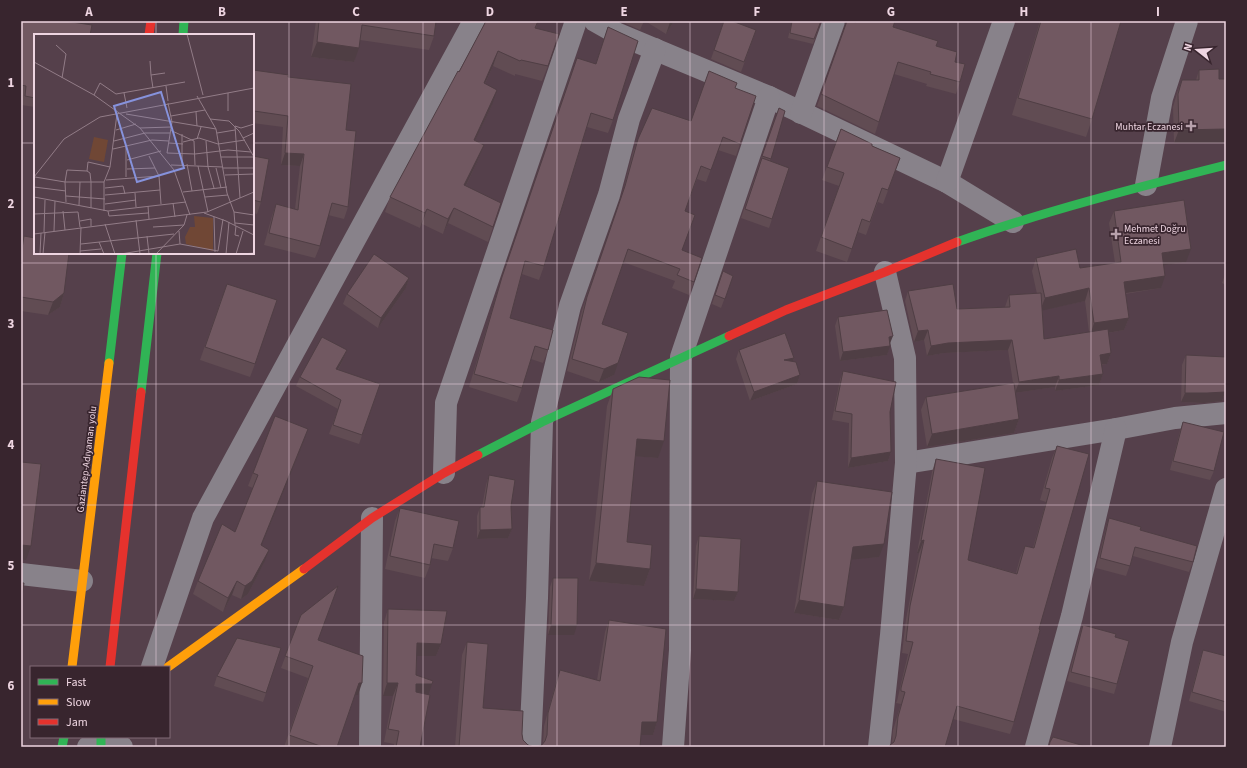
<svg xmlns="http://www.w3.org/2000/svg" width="1247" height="768" viewBox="0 0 1247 768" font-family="'Source Sans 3',sans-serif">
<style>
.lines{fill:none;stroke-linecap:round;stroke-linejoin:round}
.street{stroke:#88828a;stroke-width:22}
.fast{stroke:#30b455;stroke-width:9}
.slow{stroke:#ff9f0a;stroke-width:9}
.jam{stroke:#e5322d;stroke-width:9}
.wall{fill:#614c53;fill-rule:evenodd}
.shaded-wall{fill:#4f3e44}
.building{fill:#715861;stroke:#4f3e44}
.grid{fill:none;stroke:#eed5e1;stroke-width:1;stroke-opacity:0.55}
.poi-dot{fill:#b8a1ac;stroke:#38252e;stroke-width:1.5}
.labels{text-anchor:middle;stroke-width:3.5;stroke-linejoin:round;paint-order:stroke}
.poi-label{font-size:10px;fill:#eed5e1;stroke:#38252e;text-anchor:end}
.street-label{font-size:10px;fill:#eed5e1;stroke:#38252e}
.inset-road{fill:none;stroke:#927c87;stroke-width:1}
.view{fill:#8692dc;fill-opacity:0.15;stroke:#8692dc;stroke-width:2}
.inset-edge{fill:none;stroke:#eed5e1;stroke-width:2}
.neatline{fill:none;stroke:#eed5e1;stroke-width:1.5}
.grid-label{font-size:13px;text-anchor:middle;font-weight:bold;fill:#eed5e1}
</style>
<rect width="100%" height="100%" fill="#55404b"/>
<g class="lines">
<!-- street -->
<g class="street">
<polyline points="595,21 618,34 769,97 947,182 1013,222"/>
<polyline points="801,113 834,21"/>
<polyline points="947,182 1004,21"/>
<polyline points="1146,185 1162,98 1187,21"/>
<polyline points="906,463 1116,429 1175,418 1226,413"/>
<polyline points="444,473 446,403 576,21"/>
<polyline points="21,574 82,581"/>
<polyline points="152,667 203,518 474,21"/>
<polyline points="88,747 101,739 122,747"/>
<polyline points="370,747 372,518"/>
<polyline points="530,747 537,598 542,422 570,306 609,195 629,119 655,49"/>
<polyline points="673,747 680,650 681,357 769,97"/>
<polyline points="879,747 891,635 906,463 905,358 885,272"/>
<polyline points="1036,747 1072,616 1116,429"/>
<polyline points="1160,747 1182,642 1226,489"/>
</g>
<!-- fast -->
<g class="fast">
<polyline points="183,35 184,21"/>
<path d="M 957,242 C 1045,211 1135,188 1226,165"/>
<polyline points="109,363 122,253"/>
<polyline points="141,392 157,253"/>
<polyline points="478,455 542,422 729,336"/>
<polyline points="101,737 101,747"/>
<polyline points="62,747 64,737"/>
</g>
<!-- slow -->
<g class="slow">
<polyline points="72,667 109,363"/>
<polyline points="168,667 304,569"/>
</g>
<!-- jam -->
<g class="jam">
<polyline points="149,35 151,21"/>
<polyline points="729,336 786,310 885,272 957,242"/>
<polyline points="304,569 372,518 444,473 478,455"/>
<polyline points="110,667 141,392"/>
</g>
</g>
<!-- wall -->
<g class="wall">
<polygon points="21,21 35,35 35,107 21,105 23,95 21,95"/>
<polygon points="316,21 436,21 434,36 429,50 360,40 354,62 311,57"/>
<polygon points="486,21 538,21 536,28 548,66 542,81 515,74 515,76 493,66 485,84 492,105 475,140 484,145 478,160 466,186 493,227 488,242 448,223 443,234 422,224 420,228 385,212 390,197 459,72"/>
<polygon points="620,21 644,21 640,30"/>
<polygon points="645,21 674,21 666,34"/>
<polygon points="724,21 756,30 741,72 711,59"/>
<polygon points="792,21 821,21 813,44 788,38"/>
<polygon points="847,21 893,27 936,46 955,62 960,82 956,94 926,86 927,84 894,74 875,134 817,106"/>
<polygon points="1040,21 1121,21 1092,119 1086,137 1012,115"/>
<polygon points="608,27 613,120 608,133 587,127 544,266 539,280 522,274 510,318 548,350 543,363 531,359 522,388 517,402 469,387 498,290 572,71 596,64"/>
<polygon points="253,70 288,77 346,130 348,207 344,219 328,215 320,246 315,258 264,245 272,216 276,204 295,209 300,166 281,165 283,127 253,123"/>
<polygon points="1199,70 1219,79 1225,143 1174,143 1173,107 1177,93 1182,80 1196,80"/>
<polygon points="735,88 740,144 736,156 718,150 706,182 697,179 685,211 682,250 694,282 689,295 672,288 675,281 623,262 602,324 614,375 599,382 567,371 582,310 621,199 633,152 638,139 691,121"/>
<polygon points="785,111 770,161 789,168 769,228 741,218 775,118"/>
<polygon points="841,129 872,146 900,158 883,204 878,202 866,235 858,232 847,262 816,251 839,186 822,180"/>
<polygon points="253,156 261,202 257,214 253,213"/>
<path d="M 1114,211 L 1186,262 L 1164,265 L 1161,288 L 1125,294 L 1129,318 L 1124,330 L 1108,333 L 1111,353 L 1107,364 L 1101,365 L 1103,374 L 1099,385 L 1055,391 L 1055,387 L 1015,393 L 1019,419 L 1014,433 L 927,447 L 921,410 L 926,397 L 1013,383 L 1008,350 L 944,353 L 927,356 L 924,340 L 914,342 L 905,301 L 908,291 L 957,309 L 1005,307 L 1009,295 L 1037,294 L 1032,271 L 1036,258 L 1080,268 L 1115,263 L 1109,223 ZM 1085,301 L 1089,332 L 1044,339 L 1042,310 Z"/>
<polygon points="24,236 64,293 60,307 48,315 21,311 21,244"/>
<polygon points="723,271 733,276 721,308 712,304"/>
<polygon points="1226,272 1226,285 1222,283"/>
<polygon points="409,278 406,288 378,328 343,304 347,294"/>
<polygon points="222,297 255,364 250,377 200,360"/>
<polygon points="838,317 890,344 887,355 840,361 835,326"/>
<polygon points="347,350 343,360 338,370 380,384 359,444 329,434 338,409 296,386 300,377"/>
<polygon points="739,350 794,358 793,361 800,375 797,384 750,401 736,359"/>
<polygon points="1186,355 1225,392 1222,401 1204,403 1181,402 1182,365"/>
<polygon points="843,371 890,412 891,452 888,461 848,468 849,423 832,420 840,380"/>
<polygon points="613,389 658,458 635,456 627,542 650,569 644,586 589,581 607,406"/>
<polygon points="1183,422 1214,471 1210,480 1170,470 1180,431"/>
<polygon points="303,443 261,546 264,563 248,594 241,599 232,595 223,612 193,594 198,581 235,532 253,488 248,486 253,473"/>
<polygon points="1057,446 1039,629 1014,722 1010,734 953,719 892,743 893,730 901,704 896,703 897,701 908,654 902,653 906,619 919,553 917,553 932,472 936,459 968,560 1016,573 1020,558 1025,546 1033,548 1046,502 1040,500 1052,458"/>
<polygon points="489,475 511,506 512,529 508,538 477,539 477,516 480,507 482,507 486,485"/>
<polygon points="817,481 879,557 851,559 844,607 839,620 794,613 812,494"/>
<polygon points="400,508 453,548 448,561 431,558 430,565 425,578 385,569 395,521"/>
<polygon points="1109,518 1140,530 1193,562 1189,572 1133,556 1126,576 1096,568 1106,528"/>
<polygon points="699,536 738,592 734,601 693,599 696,546"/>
<polygon points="553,578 574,635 548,635 550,587"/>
<polygon points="388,609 441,644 436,656 417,656 416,675 428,695 420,747 394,747 394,744 384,742 393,696 383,696 384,622"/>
<polygon points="301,615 358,695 355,695 337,747 284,747 308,678 281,668"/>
<polygon points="609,620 657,722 653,735 641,735 541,746 543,743 544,726 556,682 560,670 597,680 605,632"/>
<polygon points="1083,625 1115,637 1117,684 1114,694 1067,681 1080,634"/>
<polygon points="467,642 483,708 522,734 523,740 528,745 534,747 455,747 462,655"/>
<polygon points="1203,650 1226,656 1226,712 1189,701 1200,659"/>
<polygon points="217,676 266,693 263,702 214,686"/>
</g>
<!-- shaded-wall -->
<g class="shaded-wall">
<polygon points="670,21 674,21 666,34 670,22"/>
<polygon points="317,42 359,48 354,62 311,57"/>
<polygon points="498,51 493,66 478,98 484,83"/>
<polygon points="497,90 492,105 468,155 474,140"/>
<polygon points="1226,129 1226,139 1225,143 1174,143 1179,130"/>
<polygon points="484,145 478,160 459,200 464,185"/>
<polygon points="285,153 304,154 300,166 281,165"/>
<polygon points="454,208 448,223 443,234 448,219"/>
<polygon points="427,209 422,224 420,228 425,213"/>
<polygon points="1191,249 1186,262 1158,266 1162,253"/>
<polygon points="1165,276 1161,288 1119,294 1124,282"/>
<polygon points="409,278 406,288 378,328 381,318"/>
<polygon points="1089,288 1085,301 1040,311 1045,298"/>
<polygon points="64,293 60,307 48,315 53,302"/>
<polygon points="1129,318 1124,330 1090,336 1094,323"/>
<polygon points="928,330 924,340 914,342 918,331"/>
<polygon points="893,336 889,346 889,337"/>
<polygon points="1012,340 1008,350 944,353 927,356 931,346 948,343"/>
<polygon points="890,346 887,355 840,361 843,352"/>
<polygon points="347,350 343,360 333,378 336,369"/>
<polygon points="1111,353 1107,364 1096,365 1100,355"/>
<polygon points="794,358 791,367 784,360"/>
<polygon points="618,363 614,375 599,382 604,369"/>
<polygon points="1103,374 1099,385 1055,391 1059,380"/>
<polygon points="800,375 797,384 750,401 754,392"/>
<polygon points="1059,376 1055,387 1015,393 1019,382"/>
<polygon points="1225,392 1222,401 1204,403 1181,402 1185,393"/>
<polygon points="1019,419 1014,433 927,447 932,434"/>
<polygon points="308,429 303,443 256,559 261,545"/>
<polygon points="637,439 664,441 658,458 631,456"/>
<polygon points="891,452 888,461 848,468 851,458"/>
<polygon points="512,529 508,538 477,539 480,530"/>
<polygon points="924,540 919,553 917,553 921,541"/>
<polygon points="884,544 879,557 848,560 853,547"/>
<polygon points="21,545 31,546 26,560 21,559"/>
<polygon points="269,550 264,563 248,594 241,599 245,586"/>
<polygon points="596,563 650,569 644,586 589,581"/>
<polygon points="237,581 232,595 223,612 228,598"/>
<polygon points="696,589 738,592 734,601 693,599"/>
<polygon points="799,600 844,607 839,620 794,613"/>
<polygon points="551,625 577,625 574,635 548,635"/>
<polygon points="417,643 441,644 436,656 413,656"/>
<polygon points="359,683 362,683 358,695 355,695"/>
<polygon points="387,683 398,683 393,696 383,696"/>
<polygon points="416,684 432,684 428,696 412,696"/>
<polygon points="642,722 657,722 653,735 637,735"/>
</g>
<!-- building -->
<g class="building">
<polygon points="21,21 65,21 92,25 90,35 35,35 35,98 25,96 26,86 21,85"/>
<polygon points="319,21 436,21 434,36 362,25 359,48 317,42"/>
<polygon points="486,21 538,21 535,28 559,34 548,66 521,60 520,61 498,51 484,83 497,90 474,140 484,145 464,185 501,203 493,227 454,208 448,219 427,209 425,213 390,197 458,71 459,72"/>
<polygon points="724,21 732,21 756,30 744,62 714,50"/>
<polygon points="792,21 821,21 814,39 790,33"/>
<polygon points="847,21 852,21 856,22 856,21 895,21 893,27 938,41 936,46 957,52 955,62 965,64 960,82 930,74 931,72 898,62 879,122 821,94"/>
<polygon points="1041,21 1121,21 1092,119 1018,98"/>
<polygon points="608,27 638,41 613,120 591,113 544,266 525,261 510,318 553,330 548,350 535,346 522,388 474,374 502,277 577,58 596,64"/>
<polygon points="1219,69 1219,79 1226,79 1226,129 1179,130 1178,94 1182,80 1199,80 1199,70"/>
<polygon points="253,70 289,75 288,77 351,84 346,130 356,131 348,207 332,203 320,246 269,233 276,204 298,210 304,154 285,153 288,116 254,111 253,116"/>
<polygon points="709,71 737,83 735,88 756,96 740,144 723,137 711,170 701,166 685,211 695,215 682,250 702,258 694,282 677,275 680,269 628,249 602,324 628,333 618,363 604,369 572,359 587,297 625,186 638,139 652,108 691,121"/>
<polygon points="779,108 785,111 771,159 762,156"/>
<polygon points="841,129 872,144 872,146 900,158 888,190 882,188 870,222 862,219 852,249 821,237 844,173 827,167"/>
<polygon points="253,156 269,159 261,202 253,200"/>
<polygon points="762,158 789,168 772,219 745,209"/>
<polygon points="1184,200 1191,249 1162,253 1165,276 1124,282 1129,318 1094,323 1089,288 1045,298 1036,258 1076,249 1080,268 1121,262 1114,211"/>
<polygon points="24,236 35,238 35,253 69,253 64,293 53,302 21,297 21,255"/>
<polygon points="374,254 409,278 381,318 347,294"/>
<polygon points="723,271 733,276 725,299 715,295"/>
<polygon points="227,284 277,300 255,364 205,347"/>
<polygon points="953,284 957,309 1010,307 1009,295 1041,293 1044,339 1108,329 1111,353 1100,355 1103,374 1059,380 1059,376 1019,382 1012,340 948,343 931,346 928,330 918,331 908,291"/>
<polygon points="887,310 893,336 889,337 890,346 843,352 838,317"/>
<polygon points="785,333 794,358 784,360 796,362 800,375 754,392 739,350"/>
<polygon points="322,337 347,350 336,369 380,384 362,435 333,425 341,400 300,377"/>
<polygon points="1186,355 1226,357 1225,392 1207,393 1185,393"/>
<polygon points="843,371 896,382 890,412 891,452 851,458 852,414 835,411"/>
<polygon points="639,377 670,380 664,441 637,439 627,542 652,545 650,569 596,563 613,389"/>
<polygon points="1014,383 1019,419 932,434 926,397"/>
<polygon points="275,416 308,429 261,545 269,550 252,581 245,586 237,581 228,598 198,581 222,524 235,532 258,475 253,473"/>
<polygon points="1183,422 1224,432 1214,471 1173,461"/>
<polygon points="1057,446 1089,454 1039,629 1040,630 1014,722 957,706 945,747 890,747 890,745 894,742 896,736 898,717 905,692 901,691 901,688 913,642 906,641 910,606 924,540 921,541 936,459 985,468 968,560 1017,574 1025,546 1034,548 1050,489 1045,488"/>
<polygon points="21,462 41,464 31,546 21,545"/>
<polygon points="489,475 515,480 511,506 512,529 480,530 480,507 484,507"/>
<polygon points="817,481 892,492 884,544 853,547 844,607 799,600"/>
<polygon points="400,508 459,521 453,548 434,544 430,565 390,556"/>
<polygon points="1109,518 1141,527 1140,530 1197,546 1193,562 1135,547 1130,566 1100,558"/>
<polygon points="699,536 741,539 738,592 696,589"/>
<polygon points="553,578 578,578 577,625 551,625"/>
<polygon points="21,583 24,583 21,604"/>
<polygon points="338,586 318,640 363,656 362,683 359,683 337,747 323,747 289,735 313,666 285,656 301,615"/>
<polygon points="388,609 447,611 441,644 417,643 416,675 433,681 432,684 416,684 416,692 430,695 420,747 396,747 399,731 388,729 398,683 387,683"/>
<polygon points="609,620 666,629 657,722 642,722 640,747 535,747 541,746 545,741 547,735 548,713 560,670 600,681"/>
<polygon points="1083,625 1116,634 1115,637 1129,641 1117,684 1071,672"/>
<polygon points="237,638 281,648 266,693 217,676"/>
<polygon points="467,642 488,644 483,708 523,711 522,734 523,740 528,745 534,747 459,747"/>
<polygon points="1203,650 1226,656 1226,702 1192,692"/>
<polygon points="1053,737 1088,747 1049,747 1050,742"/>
</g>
<!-- grid -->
<path class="grid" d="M 156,21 L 156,35M 289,21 L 289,747M 423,21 L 423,747M 557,21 L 557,747M 690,21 L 690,747M 824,21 L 824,747M 958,21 L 958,747M 1091,21 L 1091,747M 21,143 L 35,143M 253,143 L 1226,143M 156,253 L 156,667M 21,263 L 1226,263M 21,384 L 1226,384M 21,505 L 1226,505M 21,625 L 1226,625M 156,737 L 156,747"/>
<!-- markers -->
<g class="poi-dot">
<path d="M1189 120h4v4h4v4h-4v4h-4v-4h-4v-4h4z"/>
<path d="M1114 228h4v4h4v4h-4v4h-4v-4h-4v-4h4z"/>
</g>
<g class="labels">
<!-- poi labels -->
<g class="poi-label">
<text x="1183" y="130">Muhtar Eczanesi</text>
<text x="1124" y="232" text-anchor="start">Mehmet Doğru<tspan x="1124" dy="12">Eczanesi</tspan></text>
</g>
<!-- street labels -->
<g class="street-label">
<text transform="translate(86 459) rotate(-83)" y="4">Gaziantep-Adıyaman yolu</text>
</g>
</g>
<!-- overview -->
<g transform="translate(34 34)">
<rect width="220" height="220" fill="#55404b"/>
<path d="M 160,182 L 179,184 L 179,217 L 152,210 L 151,203 L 156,193 L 161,193 Z" fill="#704735"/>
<path d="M 60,103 L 74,106 L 70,128 L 55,125 Z" fill="#704735"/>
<path class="inset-road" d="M 153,0 L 169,61M 22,11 L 32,20 L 28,44M 116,27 L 117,41M 0,28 L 60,61 L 106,94 L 140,136 L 156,181M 132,52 L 134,67M 119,54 L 117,41 L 131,39M 90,59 L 93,74M 194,59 L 194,77M 60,61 L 66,49 L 82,60 L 151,48M 163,62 L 182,95 L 193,159 L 200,178 L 201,191M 162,78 L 163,92M 92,80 L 182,95M 137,82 L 171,76M 176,85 L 195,87 L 205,97 L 220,123M 106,94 L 137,93M 82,96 L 102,90M 136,96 L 160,107 L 161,131M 183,99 L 201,96M 209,104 L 220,99M 163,105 L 167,93M 80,107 L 111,99 L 136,99M 172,107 L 174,133 L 180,154M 149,108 L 165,104 L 184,110 L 211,106M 135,109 L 149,110M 92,113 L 92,143M 79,115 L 118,106 L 135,107M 133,119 L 161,120 L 194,116 L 217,118M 133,119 L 138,88 L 134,69M 115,122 L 125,142 L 127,170M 187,123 L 220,123M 93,126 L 127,117M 153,130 L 158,157M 137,131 L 189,133M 148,131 L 148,100M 164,132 L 174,178M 182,134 L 187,154M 189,134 L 220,134M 93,135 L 121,134M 191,141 L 220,140M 0,143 L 30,105 L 66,83 L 220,54M 1,143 L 31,148 L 70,148M 72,146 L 125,142M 31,148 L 33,136 L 53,137M 31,148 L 32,168M 0,153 L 32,157M 71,154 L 89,152 L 91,160M 149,158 L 193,153M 101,159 L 102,173M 71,161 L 126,156M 32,162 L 71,165M 0,163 L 74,177 L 152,168M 171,163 L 194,161M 206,164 L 201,92 L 207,94 L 220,90M 139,169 L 141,183M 71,170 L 102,166M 45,171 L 46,148M 114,172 L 115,185M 57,174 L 57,148 L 56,139 L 53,137 L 54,128 L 76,133M 29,177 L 31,196M 70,177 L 70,148 L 76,133 L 83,80M 74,177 L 75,182 L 114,179M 200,178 L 220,181M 170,179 L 192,187 L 220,201M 0,180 L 44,178 L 46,193M 180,183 L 181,218M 102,186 L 106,220M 46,187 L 57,185 L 57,192M 201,189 L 220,191M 71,190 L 81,220M 202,192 L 201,201 L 205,202M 119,193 L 150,191M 20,197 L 21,167M 145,197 L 146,210M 10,198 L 11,166M 0,200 L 173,178 L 220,158M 113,202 L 115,220M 65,208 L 70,220M 47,210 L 140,200M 46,217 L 67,215M 6,220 L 7,199M 9,220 L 11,198M 46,220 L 47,193M 87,220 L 146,210 L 184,217 L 189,185M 122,220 L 150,191 L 153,181M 192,220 L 195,188M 202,220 L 209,197M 208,220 L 220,219"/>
<path class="view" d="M 127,58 L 150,134 L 103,148 L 80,72 Z"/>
<rect width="220" height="220" class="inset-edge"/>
</g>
<!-- border -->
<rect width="1247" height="768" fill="none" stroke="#38252e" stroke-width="44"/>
<!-- legend -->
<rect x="30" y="666" width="140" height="72" fill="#38252e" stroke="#816b76"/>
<rect x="38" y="679" width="20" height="6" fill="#30b455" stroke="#816b76"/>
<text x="66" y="686" font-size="12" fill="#eed5e1">Fast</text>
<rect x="38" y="699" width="20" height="6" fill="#ff9f0a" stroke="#816b76"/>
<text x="66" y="706" font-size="12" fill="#eed5e1">Slow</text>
<rect x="38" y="719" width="20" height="6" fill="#e5322d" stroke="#816b76"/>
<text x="66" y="726" font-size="12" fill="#eed5e1">Jam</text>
<!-- north arrow -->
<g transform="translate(1197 50) rotate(287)" stroke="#38252e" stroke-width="3" paint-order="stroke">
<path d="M0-3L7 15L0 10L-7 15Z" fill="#eed5e1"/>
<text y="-6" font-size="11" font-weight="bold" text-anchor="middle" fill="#eed5e1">N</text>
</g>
<rect x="22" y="22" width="1203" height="724" class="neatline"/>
<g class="grid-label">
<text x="89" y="16">A</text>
<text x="222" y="16">B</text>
<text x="356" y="16">C</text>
<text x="490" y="16">D</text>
<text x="624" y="16">E</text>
<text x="757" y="16">F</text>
<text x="891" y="16">G</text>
<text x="1024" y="16">H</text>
<text x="1158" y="16">I</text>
<text x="11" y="87">1</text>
<text x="11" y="208">2</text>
<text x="11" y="328">3</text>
<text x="11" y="449">4</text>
<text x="11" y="570">5</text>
<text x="11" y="690">6</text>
</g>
</svg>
